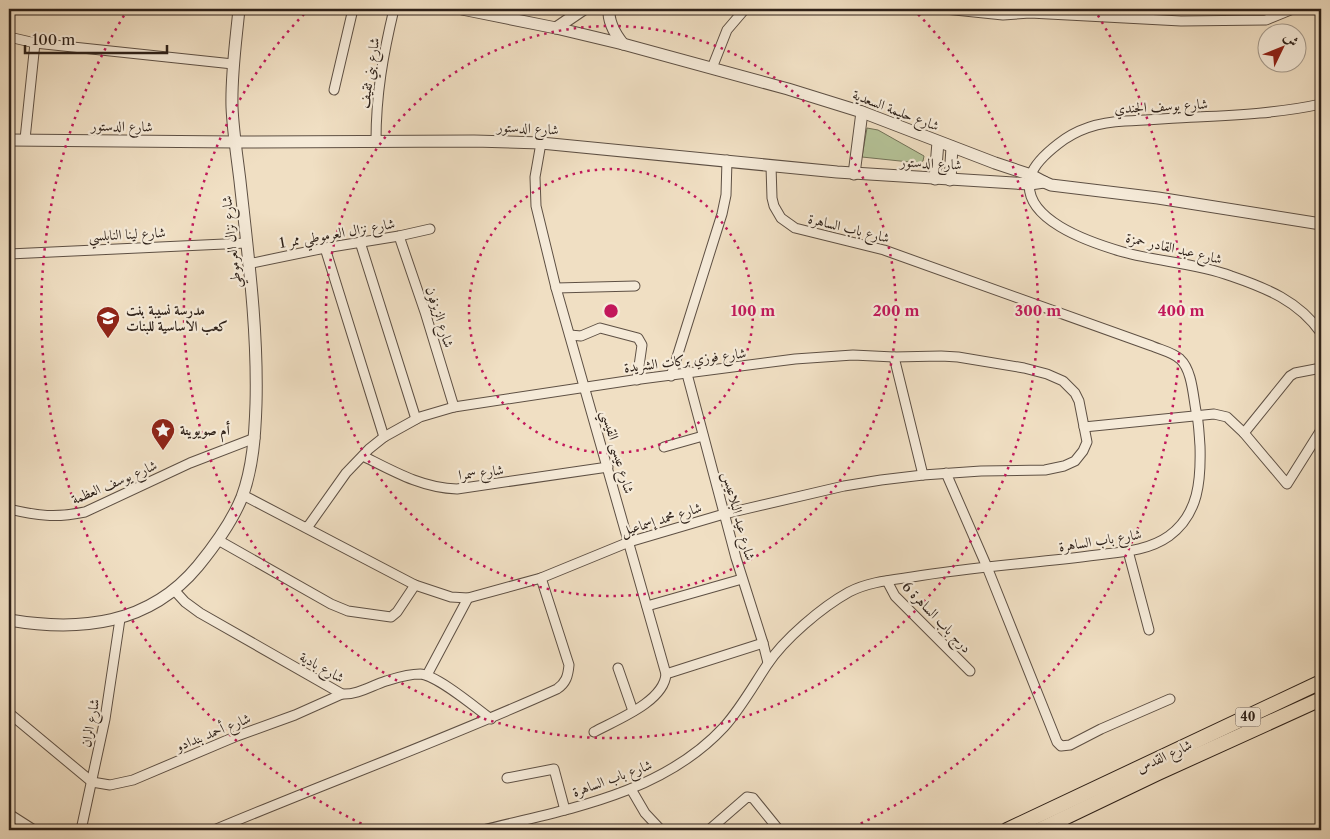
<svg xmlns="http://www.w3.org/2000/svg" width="1330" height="839" viewBox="0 0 1330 839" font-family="'Libre Caslon Text',Amiri,serif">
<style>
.green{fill:#b5c398;stroke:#727258}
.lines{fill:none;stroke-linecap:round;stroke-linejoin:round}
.minor-casing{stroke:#5e5044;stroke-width:11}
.tertiary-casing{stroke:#5e5044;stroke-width:13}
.trunk-casing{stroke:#2e2119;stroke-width:16}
.minor{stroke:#f5ead8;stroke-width:9}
.tertiary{stroke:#f5ead8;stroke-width:11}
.trunk{stroke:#f0dfc3;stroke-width:14}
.ring{fill:none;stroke:#c2185b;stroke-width:2.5;stroke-dasharray:2.5 5}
.labels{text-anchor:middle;stroke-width:4.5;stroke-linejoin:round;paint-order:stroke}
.shield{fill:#f5ead8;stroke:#6a5d52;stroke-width:1}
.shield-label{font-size:12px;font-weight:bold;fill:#2e2119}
.street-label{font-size:14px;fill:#2e2119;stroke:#f5ead8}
.poi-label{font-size:14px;font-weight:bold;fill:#2e2119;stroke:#f5ead8;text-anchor:start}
.centre{fill:#c2185b;stroke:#f5ead8;stroke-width:2.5}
.ring-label{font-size:15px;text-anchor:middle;font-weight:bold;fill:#c2185b;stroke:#f5ead8;stroke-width:4.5;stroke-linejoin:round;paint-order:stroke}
</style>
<rect width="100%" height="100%" fill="#f0dfc3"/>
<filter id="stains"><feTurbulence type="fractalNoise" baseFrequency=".004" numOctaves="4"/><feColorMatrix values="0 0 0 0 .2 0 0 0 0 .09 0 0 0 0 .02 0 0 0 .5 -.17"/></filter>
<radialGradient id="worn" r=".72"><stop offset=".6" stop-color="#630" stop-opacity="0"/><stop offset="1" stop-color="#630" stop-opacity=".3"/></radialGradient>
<!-- green -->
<polygon class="green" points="867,128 878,130 924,156 923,161 919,163 862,157"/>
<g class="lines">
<!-- minor casing -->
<g class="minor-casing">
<g id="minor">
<polyline points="945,9 1003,15 1030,13 1181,21 1266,20 1293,9"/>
<polyline points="9,37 35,43 233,64"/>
<polyline points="712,68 727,30 745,9"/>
<polyline points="334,90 353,9"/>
<path d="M 1321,104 C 1280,113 1239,115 1197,117 C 1173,118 1149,120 1125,121 C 1100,122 1078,128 1058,144 C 1049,151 1035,163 1031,175 C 1017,219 1092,243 1123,252 C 1159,262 1196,263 1231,276 C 1266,288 1299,301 1321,333"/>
<polyline points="25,139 35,43"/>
<path d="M 376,141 C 376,94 383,55 394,9"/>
<path d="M 541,143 L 535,177 L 536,206 L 556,288 L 666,674 C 664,702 616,720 594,732"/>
<polyline points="399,236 425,312 454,407"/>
<polyline points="360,242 416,419"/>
<polyline points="325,248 384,437"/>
<polyline points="9,254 246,243"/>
<polyline points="248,264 325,248 399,236 430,229"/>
<polyline points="556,288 635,286"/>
<polyline points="570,335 581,336 600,328 638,338 642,345 637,380"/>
<polyline points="894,357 923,475"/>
<polyline points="687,374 736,558 763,643 768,663"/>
<polyline points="671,376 722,214 726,195 727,160"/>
<polyline points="1084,427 1214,414 1227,417 1244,433 1290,376 1295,373 1321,368"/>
<polyline points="1244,433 1287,484 1321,430"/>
<polyline points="664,447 703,436"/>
<path d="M 363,456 C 393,471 422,488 457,489 L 608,467"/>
<polyline points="946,473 987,567 1057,742 1061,746 1070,745 1101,729 1170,699"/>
<polyline points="243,495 415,585 451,597 468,598 541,578 629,542 724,514 844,486 881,480 923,475 981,471 1045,470 1064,466 1075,461 1083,451 1087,442 1079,401 1075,393 1063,381 1047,374 1024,368 958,357 941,356 894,357 853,355 795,359 633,380 454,407 420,417 384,437 369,449 346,473 307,528"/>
<path d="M 9,509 C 38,516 56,518 85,512 L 190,463 L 255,438"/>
<polyline points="218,540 331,604 348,611 391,617 397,612 415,585"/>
<polyline points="1128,551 1149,630"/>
<polyline points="887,581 895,596 970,671"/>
<path d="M 175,591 L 185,602 L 200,613 L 342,694 C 357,695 371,686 386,681 C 396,678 408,674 420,674 C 437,675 476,708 491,719"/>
<polyline points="647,606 742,579"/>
<polyline points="618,668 633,711"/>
<polyline points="666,674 763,643"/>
<polyline points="427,675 468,598"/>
<polyline points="9,713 92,782 110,785 133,780 237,736 295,715 342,694"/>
<polyline points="507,778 554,769 565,810"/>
<polyline points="631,789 645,813 661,830"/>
<polyline points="9,814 34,830"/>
<polyline points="81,830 105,719 120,619"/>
<path d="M 214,830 C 328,782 444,740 557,689 C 566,683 568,676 569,665 L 541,578"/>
<path d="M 483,830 C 568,809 662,794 724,727 C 741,708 753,686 767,665 C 784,639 822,607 849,592 C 868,582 891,580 912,577 C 973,567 1035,563 1097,555 C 1121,552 1148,551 1169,536 C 1199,514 1201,480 1200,446 C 1199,434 1199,422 1196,411 C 1193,395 1192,370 1180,359 C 1172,352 1161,350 1152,346 L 884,250 L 795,228 L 781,218 L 774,206 L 772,198 L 771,166"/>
<polyline points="709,830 747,797 753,798 779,830"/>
</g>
</g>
<!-- tertiary casing -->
<g class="tertiary-casing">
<g id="tertiary">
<polyline points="462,9 556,28 623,44 788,89 862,112 995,163 1031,175 1044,182 1051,185 1158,198 1321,224"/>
<path d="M 609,9 C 608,22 615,34 623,44"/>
<polyline points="556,28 584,9"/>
<polyline points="9,140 236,142 474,141 541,143 837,172 1030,184 1044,182"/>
<polyline points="854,174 862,112"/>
<polyline points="935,179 938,142"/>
<polyline points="950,180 952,147"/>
<path d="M 9,620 C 80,632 149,625 198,566 C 216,544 232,522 242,497 C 253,467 255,435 256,404 C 258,330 248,255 240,181 C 237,156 233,131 232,107 C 231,74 236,41 239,9"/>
</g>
</g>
<!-- trunk casing -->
<g class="trunk-casing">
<g id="trunk">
<polyline points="1007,830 1321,682"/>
<polyline points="1039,830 1158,773 1321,699"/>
</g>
</g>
<!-- minor -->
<use href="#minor" class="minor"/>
<!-- tertiary -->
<use href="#tertiary" class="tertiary"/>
<!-- trunk -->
<use href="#trunk" class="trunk"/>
</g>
<!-- distance rings -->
<g class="ring">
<circle cx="611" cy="311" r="142"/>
<circle cx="611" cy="311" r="285"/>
<path d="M913 9A427 427 0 1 1 309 9"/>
<path d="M375 830A570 570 0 0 1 128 9M1094 9A570 570 0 0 1 847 830"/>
</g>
<!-- icons -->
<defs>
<g id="school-pin" transform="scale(1.25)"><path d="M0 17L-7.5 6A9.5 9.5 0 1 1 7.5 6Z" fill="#8f2418" stroke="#f5ead8"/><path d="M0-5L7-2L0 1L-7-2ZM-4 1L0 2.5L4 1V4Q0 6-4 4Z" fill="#fff"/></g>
<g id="sight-pin" transform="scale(1.25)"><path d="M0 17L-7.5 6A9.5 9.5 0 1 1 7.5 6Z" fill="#8f2418" stroke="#f5ead8"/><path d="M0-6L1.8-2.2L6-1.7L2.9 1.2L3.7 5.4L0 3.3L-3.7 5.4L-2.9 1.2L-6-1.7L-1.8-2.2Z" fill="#fff"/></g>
</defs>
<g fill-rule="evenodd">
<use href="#school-pin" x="108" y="318"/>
<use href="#sight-pin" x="163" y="430"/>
</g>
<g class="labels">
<!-- shield labels -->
<rect class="shield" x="1235.5" y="707.5" width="25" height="19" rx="4"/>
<g class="shield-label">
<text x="1248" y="721">40</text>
</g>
<!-- street labels -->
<g class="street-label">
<text transform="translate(369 73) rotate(-81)" y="5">شارع بني ثقيف</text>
<text transform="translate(1161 106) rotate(-3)" y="5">شارع يوسف الجندي</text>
<text transform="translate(896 110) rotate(21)" y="5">شارع حليمة السعدية</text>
<text transform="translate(122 126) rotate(1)" y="5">شارع الدستور</text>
<text transform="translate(528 128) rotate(3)" y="5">شارع الدستور</text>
<text transform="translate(931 163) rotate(3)" y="5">شارع الدستور</text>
<text transform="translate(849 228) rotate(14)" y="5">شارع باب الساهرة</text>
<text transform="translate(337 233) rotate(-10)" y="5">شارع نزال العرموطي ممر 1</text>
<text transform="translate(127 234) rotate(-3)" y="5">شارع لينا النابلسي</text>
<text transform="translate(231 242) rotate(-96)" y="5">شارع نزال العرموطي</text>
<text transform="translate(1174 248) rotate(13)" y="5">شارع عبد القادر حمزة</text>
<text transform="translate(440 317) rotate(72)" y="5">شارع الزيزفون</text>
<text transform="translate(685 360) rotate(-7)" y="5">شارع فوزي بركات الشريدة</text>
<text transform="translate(618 452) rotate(74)" y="5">شارع عيسى القيسي</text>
<text transform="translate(481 472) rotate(-7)" y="5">شارع سمرا</text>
<text transform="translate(114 482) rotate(-23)" y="5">شارع يوسف العظمة</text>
<text transform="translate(739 516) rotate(75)" y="5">شارع عيد البلاعيس</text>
<text transform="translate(661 519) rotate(-17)" y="5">شارع محمد إسماعيل</text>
<text transform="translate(1100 540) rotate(-9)" y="5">شارع باب الساهرة</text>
<text transform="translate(937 617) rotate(46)" y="5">درج باب الساهرة 6</text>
<text transform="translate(322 667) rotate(29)" y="5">شارع بادية</text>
<text transform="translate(90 723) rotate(-79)" y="5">شارع الران</text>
<text transform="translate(213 732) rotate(-22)" y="5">شارع أحمد بندادو</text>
<text transform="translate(1164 756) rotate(-25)" y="5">شارع القدس</text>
<text transform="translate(612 778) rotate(-20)" y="5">شارع باب الساهرة</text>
</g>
<!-- poi labels -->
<g class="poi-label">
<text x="126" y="315">مدرسة نسيبة بنت<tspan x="126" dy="16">كعب الاساسية للبنات</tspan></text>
<text x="180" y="435">أم صويوينة</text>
</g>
</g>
<circle cx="611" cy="311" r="8" class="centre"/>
<g class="ring-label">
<text x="753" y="316">100 m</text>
<text x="896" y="316">200 m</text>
<text x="1038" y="316">300 m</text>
<text x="1181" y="316">400 m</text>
</g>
<!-- margin -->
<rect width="1330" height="839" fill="none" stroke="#f0dfc3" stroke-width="30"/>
<rect x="10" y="10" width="1310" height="819" fill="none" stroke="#2e2119" stroke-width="2.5"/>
<rect x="15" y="15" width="1300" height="809" fill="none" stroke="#2e2119"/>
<!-- north arrow -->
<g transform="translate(1282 48) rotate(47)"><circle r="24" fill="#f5ead8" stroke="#a59a8c"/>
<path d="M0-4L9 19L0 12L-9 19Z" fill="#8f2418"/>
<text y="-8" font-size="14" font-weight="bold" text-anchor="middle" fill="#2e2119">ش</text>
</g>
<!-- scale -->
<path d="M25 45v8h142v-8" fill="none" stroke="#2e2119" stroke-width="2.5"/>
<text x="32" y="45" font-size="15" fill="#2e2119" stroke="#f5ead8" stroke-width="4" paint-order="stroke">100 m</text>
<rect width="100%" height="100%" filter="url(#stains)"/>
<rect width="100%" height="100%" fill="url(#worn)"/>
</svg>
